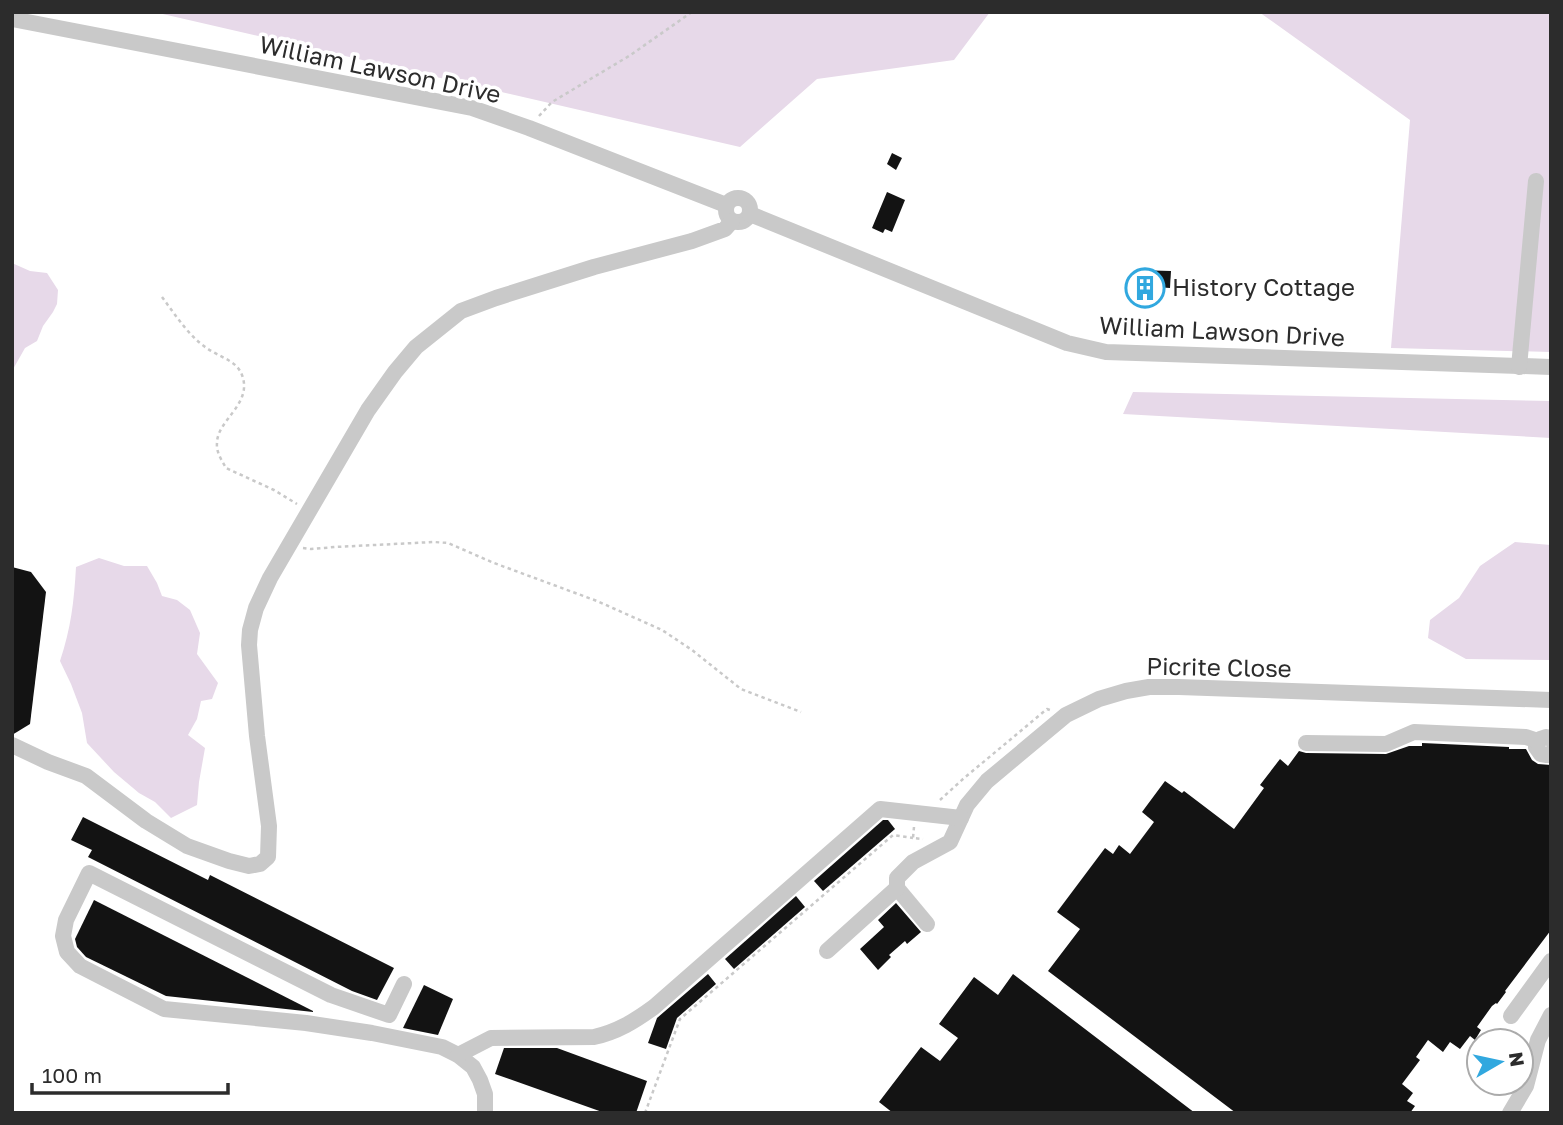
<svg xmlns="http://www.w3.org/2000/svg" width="1563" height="1125" viewBox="0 0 1563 1125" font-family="'Golos Text',sans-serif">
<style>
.green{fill:#e7d9e9}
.building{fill:#131313}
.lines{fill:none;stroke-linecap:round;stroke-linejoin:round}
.path{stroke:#c9c9c9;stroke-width:2.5;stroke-dasharray:3.5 3.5;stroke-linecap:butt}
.minor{stroke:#c9c9c9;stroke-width:16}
.labels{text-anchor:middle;stroke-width:7;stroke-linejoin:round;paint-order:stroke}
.street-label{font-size:24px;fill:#2c2c2c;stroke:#fff}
.poi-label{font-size:24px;fill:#2c2c2c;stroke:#fff;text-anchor:start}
</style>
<rect width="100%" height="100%" fill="#fff"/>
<!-- green -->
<g class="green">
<polygon points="154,12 990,12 954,60 817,79 740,147"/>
<polygon points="1259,12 1551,12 1551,352 1391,348 1410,120"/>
<polygon points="12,263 30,271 47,273 58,290 57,304 53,312 43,326 37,341 25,348 12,371"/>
<polygon points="1133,392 1551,401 1551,438 1123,414"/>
<polygon points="1515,542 1551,545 1551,660 1466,659 1428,638 1430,620 1459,598 1480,566"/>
<path d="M 99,558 L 124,566 L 147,566 L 157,583 L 162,596 L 177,600 L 190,610 L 200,633 L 197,654 L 218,683 L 212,699 L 201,701 L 197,719 L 188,735 L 205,748 L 199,782 L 197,805 L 171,818 L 155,802 L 139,793 L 114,772 L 87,743 L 82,713 L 71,684 L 60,661 C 71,628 74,602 76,567 Z"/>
</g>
<!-- building -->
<g class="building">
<polygon points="892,153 902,158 896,170 887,164"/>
<polygon points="887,192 905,200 892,232 885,229 883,233 872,228"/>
<polygon points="1136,270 1171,271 1170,288 1155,287 1155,306 1135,305"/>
<polygon points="12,567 31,572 46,592 30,724 12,735"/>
<polygon points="1422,743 1509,747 1509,749 1526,749 1532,760 1538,764 1551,765 1551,930 1505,991 1506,992 1497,1004 1496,1003 1492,1006 1477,1027 1481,1030 1475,1040 1470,1036 1460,1049 1450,1042 1443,1052 1428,1040 1416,1057 1420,1060 1402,1084 1413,1093 1407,1101 1415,1106 1410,1113 1236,1113 1048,971 1080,929 1057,912 1105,848 1113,854 1119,845 1130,854 1154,822 1142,812 1165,781 1182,793 1184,791 1234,829 1264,788 1260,785 1280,759 1288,766 1299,751 1306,753 1386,754 1409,746 1422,746"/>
<polygon points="83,817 208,880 210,875 394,968 377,1000 352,991 88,857 92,850 71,840"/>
<polygon points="883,820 888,820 895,829 823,891 814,881"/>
<polygon points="796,896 805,907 734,969 725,959"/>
<polygon points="94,900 313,1011 313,1012 166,996 86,957 77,947 75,939"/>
<polygon points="896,903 921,932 907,944 905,941 889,955 891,957 878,970 860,949 884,927 878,920"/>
<polygon points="708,974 716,984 677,1018 666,1049 648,1043 657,1018"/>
<polygon points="1013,974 1195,1113 893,1113 879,1102 921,1047 940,1061 958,1038 939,1024 974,977 998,995"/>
<polygon points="424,985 453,999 438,1035 403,1028"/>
<polygon points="504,1048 557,1048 647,1081 636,1113 605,1113 495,1074"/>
</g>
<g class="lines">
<!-- path -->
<g class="path">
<polyline points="539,116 552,102 629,56 692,12"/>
<path d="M 162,297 C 177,317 191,340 213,352 C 225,359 237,362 242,375 C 253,404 217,420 217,443 C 216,452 222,461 226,468 L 274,490 L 297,504"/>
<polyline points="303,548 311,549 335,547 434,542 448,543 494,563 597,601 662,630 692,650 741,689 801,712"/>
<polyline points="940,800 963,779 1047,709 1050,710"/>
<polyline points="914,827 913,838 923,839"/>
<polyline points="645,1113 680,1019 893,835 913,838"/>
</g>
<!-- minor -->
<g class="minor">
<polyline points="12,19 472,108 529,128 726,205"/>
<circle cx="738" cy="210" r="12"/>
<polyline points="750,214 1067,343 1106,352 1551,367"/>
<polyline points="1519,367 1536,181"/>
<polyline points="1551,739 1546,737 1540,739 1536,747 1541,754 1547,755 1551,753"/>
<polyline points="1306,743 1386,744 1414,732 1526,737 1538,741"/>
<polyline points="12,745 48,762 86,776 146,821 187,846 229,861 249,866 260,864 268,857 269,826 257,736 249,645 250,630 256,608 270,578 368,410 395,372 416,347 461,311 496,298 594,267 692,241 725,229 732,221"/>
<polyline points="897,888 927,924"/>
<polyline points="827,951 897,888 897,878 913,862 950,842 967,805 987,781 1066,715 1099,699 1126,691 1149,687 1179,687 1551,700"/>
<polyline points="404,984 389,1015 331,995 89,873 66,920 63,936 67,952 80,966 164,1009 306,1023 372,1033 442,1047 458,1055 473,1067 480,1080 485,1094 485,1113"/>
<polyline points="1511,1016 1551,961"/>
<path d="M 458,1055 L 491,1038 L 594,1037 C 617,1032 635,1021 654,1007 L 880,809 L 961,818"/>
<polyline points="1510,1113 1526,1086 1538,1040 1551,1015"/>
</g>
</g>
<!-- icons -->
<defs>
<g id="building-ring" transform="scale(2.0125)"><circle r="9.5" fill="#fff" stroke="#31a8df" stroke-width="1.5"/><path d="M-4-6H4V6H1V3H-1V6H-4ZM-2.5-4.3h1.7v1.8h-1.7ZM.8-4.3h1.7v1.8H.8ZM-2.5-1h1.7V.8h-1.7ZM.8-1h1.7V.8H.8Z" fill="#31a8df"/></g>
</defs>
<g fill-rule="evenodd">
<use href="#building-ring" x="1145" y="288"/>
</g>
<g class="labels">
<!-- street labels -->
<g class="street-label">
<text transform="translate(380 70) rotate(12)" y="8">William Lawson Drive</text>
<text transform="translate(1222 332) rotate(3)" y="8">William Lawson Drive</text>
<text transform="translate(1219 668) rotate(1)" y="8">Picrite Close</text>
</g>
<!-- poi labels -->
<g class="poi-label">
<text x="1172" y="296">History Cottage</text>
</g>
</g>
<!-- border -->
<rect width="1563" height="1125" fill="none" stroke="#2c2c2c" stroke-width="28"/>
<!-- north arrow -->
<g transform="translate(1500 1062) rotate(81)"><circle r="33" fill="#ffffff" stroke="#ababab" stroke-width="2"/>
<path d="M0-5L12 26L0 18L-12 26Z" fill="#31a8df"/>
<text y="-10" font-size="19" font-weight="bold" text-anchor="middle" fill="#2c2c2c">N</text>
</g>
<!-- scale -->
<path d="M32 1083v10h196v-10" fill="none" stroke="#2c2c2c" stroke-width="3.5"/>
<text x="42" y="1083" font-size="21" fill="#2c2c2c" stroke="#ffffff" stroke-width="5" paint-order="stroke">100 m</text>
</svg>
